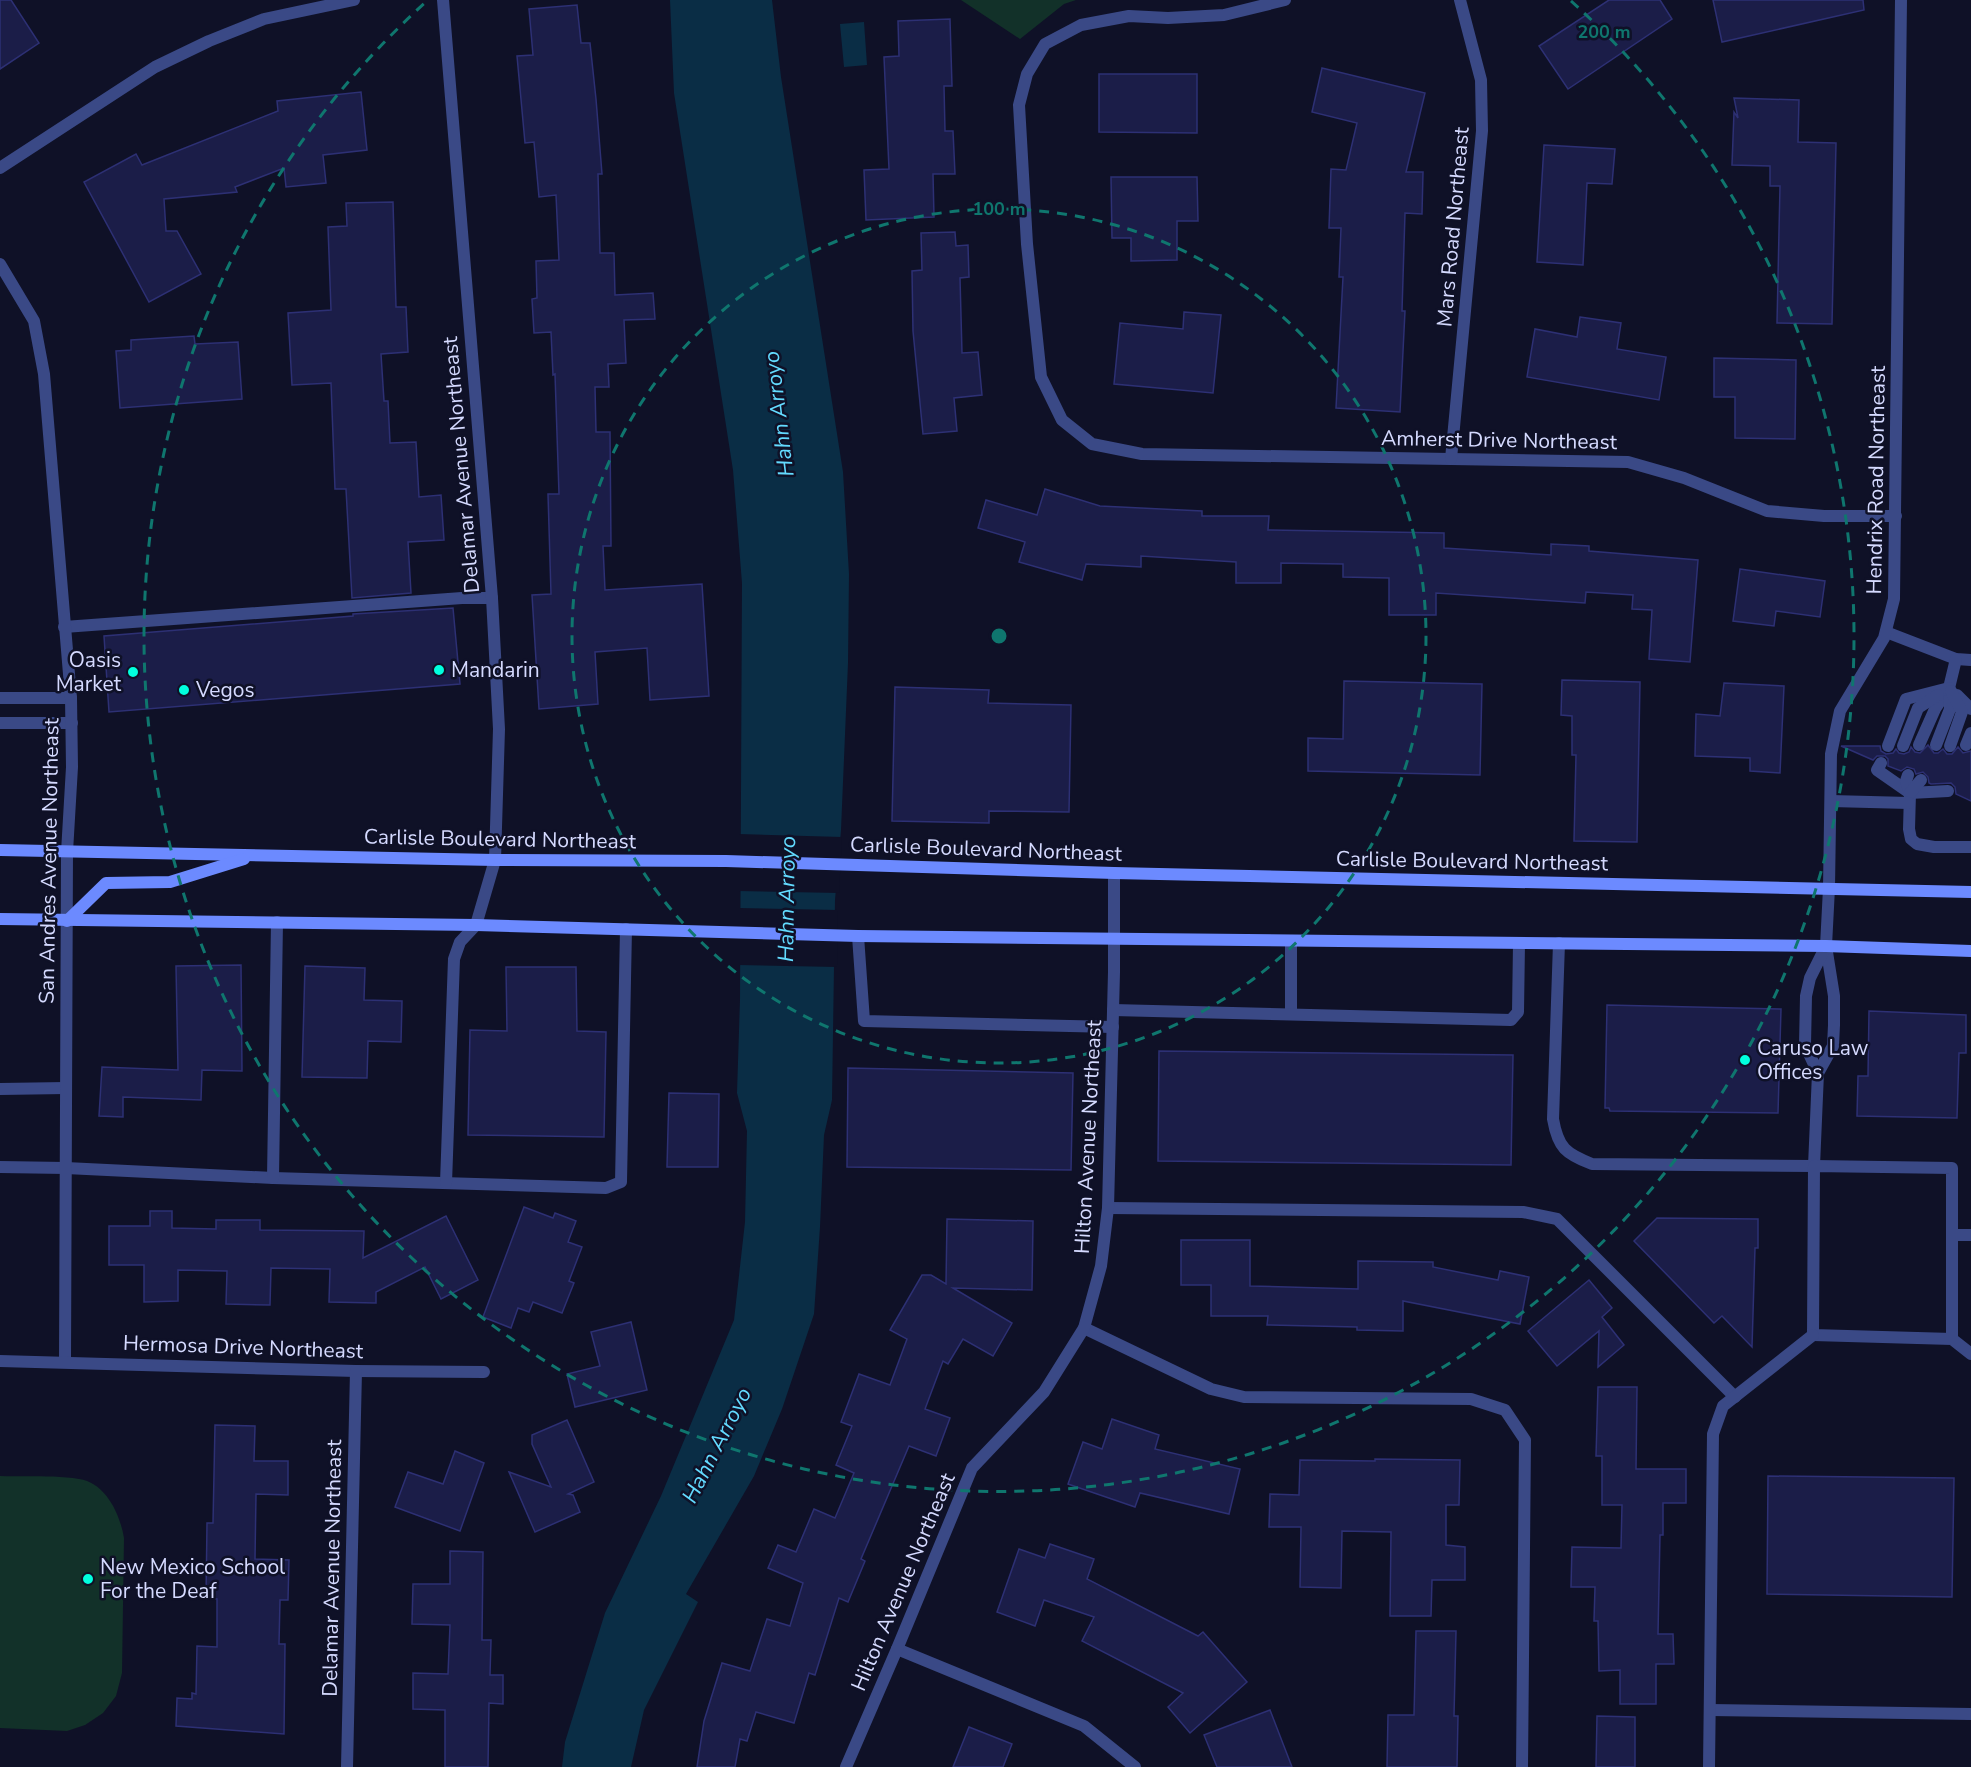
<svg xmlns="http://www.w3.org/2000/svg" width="1971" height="1767" viewBox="0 0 1971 1767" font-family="'Nunito Sans',sans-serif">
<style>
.green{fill:#123129}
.water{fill:#0a2d45}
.pier{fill:#0f1127}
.building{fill:#1b1d48;stroke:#2d3074;stroke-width:1.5}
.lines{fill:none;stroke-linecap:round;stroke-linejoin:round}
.lane{stroke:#3a4986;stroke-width:12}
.street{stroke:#3a4986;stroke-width:12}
.secondary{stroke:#6c8aff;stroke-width:12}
.ring{fill:none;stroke:#0f766e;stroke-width:3;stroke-dasharray:10 8}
.poi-dot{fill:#01ffde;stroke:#0f1127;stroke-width:2}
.labels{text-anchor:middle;stroke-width:5;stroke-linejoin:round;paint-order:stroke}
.street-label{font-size:21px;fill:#d5daff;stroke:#0f1127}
.poi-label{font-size:21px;fill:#d5daff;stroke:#0f1127;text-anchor:start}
.water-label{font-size:22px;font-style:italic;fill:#63dbff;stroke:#0f1127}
.centre{fill:#0f766e;stroke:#0f1127;stroke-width:3}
.ring-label{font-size:18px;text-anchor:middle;font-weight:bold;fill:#0f766e;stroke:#0f1127;stroke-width:5;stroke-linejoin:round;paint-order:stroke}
</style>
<rect width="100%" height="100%" fill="#0f1127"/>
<!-- green -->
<g class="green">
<polygon points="961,0 1076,0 1064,4 1020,39"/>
<path d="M 0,1476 C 25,1477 55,1475 79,1479 C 106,1483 120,1514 124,1538 L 122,1673 L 116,1696 L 103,1713 L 85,1725 L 67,1731 L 0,1728 Z"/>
</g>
<!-- water -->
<g class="water">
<polygon points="670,0 772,0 781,77 843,472 849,574 848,663 841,830 835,900 832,1100 824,1135 820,1227 814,1314 782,1409 754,1476 686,1594 698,1602 644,1710 631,1767 562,1767 565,1742 605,1613 661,1496 734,1320 745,1222 747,1131 737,1093 740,1000 742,583 733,470 674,93"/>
<polygon points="864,22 867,65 844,67 840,24"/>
</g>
<!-- pier -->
<g class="pier">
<polygon points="738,834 842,837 839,893 738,891"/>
<polygon points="738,908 838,910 837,967 738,965"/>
</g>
<!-- building -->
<g class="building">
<polygon points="0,0 11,0 39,43 0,69"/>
<polygon points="1609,0 1660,0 1672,19 1568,89 1539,46"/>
<polygon points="1713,0 1863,0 1864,10 1722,42"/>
<polygon points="577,5 581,43 590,43 596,99 602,174 598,174 600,253 614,253 615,295 653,293 655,319 624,320 626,363 608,364 609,387 595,387 596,432 610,432 611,546 603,546 605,590 702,584 709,696 650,700 647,648 595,652 598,704 539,709 532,595 551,594 548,494 559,494 555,374 553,375 551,332 534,333 532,299 537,298 536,261 559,260 556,195 539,197 534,142 525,143 517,56 533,55 529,9"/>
<polygon points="950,19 952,86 944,86 945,131 953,131 955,174 933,174 934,217 866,220 864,170 889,169 884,57 899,56 898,21"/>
<polygon points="1322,68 1425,93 1406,172 1423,172 1422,214 1405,213 1402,311 1405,311 1400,412 1336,408 1343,277 1339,277 1341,228 1329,228 1331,169 1346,170 1357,123 1312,112"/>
<polygon points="1099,74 1197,74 1197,133 1099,132"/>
<polygon points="361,92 367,150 323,155 326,183 286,187 284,168 235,187 237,192 164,199 166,231 177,231 201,274 149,302 84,182 136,154 142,165 278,111 277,101"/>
<polygon points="1734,98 1799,100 1798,142 1836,143 1832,324 1777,323 1780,186 1770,186 1770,166 1732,165 1734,112 1738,118"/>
<polygon points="1544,145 1615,149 1612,184 1587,183 1583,265 1537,262"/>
<polygon points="1111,177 1197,177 1198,221 1177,221 1177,260 1131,261 1131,238 1112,238"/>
<polygon points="393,202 396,307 406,307 408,352 381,354 384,401 388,401 390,443 416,442 419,497 441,495 444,540 408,542 411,593 352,598 346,489 335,489 331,383 292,385 288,313 331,310 328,227 347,226 346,203"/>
<polygon points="955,232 956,246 968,245 969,277 960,278 962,353 978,352 982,395 954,398 957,431 923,434 913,331 912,271 922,270 921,233"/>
<polygon points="1184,312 1221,315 1213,393 1114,384 1120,323 1183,329"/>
<polygon points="1580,317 1621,323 1617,349 1666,357 1659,400 1527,377 1535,329 1577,337"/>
<polygon points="194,336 195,344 238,342 242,399 120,408 116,351 131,350 131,340"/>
<polygon points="1714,358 1796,360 1795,439 1735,438 1735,397 1714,397"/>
<polygon points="1045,489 1100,506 1202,511 1202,516 1269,516 1268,530 1444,533 1444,548 1551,555 1551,544 1589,546 1589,551 1698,560 1690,662 1649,659 1652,610 1632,609 1633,595 1586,592 1585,603 1436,593 1436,615 1389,615 1389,578 1343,577 1343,564 1281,563 1281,583 1236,583 1236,562 1141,556 1141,567 1086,564 1082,580 1019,562 1025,542 978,528 986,500 1037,515"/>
<polygon points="1740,569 1825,581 1820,617 1776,611 1774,626 1733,621"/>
<polygon points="453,608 460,684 109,712 104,636 353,616 353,614"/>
<polygon points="1562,680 1640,682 1637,842 1574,841 1576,755 1572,755 1572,716 1561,715"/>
<polygon points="1344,681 1482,684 1480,775 1308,771 1308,738 1343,739"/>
<polygon points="1724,683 1784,686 1780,773 1750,771 1750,758 1695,756 1696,714 1720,716"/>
<polygon points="895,687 989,690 988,703 1071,705 1069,812 989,811 989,823 892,821"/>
<polygon points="1928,745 1934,753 1938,753 1943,749 1947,754 1952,754 1958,747 1963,753 1971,751 1971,801 1956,794 1955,787 1951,783 1931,784 1929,783 1928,777 1923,772 1916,774 1914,769 1907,767 1901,771 1888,766 1888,759 1885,756 1877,756 1873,760 1841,746 1880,746 1881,751 1886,754 1893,753 1896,749 1899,753 1904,754 1909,752 1911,747 1915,752 1920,753"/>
<polygon points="241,965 242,1071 202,1070 201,1100 123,1097 123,1117 99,1116 102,1067 178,1070 176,966"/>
<polygon points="305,966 365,968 364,1000 402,1001 401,1042 368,1041 367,1078 302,1077"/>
<polygon points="506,967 576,967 577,1031 606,1032 604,1137 468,1135 470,1030 507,1031"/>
<polygon points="1607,1005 1781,1009 1778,1113 1610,1111 1609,1108 1605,1108"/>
<polygon points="1869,1011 1966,1015 1966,1053 1959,1053 1957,1118 1857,1116 1858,1076 1868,1076"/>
<polygon points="1159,1051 1513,1055 1511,1165 1158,1161"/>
<polygon points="848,1068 1073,1073 1071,1170 847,1167"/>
<polygon points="669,1093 719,1094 718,1167 667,1167"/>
<polygon points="524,1207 553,1218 555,1213 576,1221 568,1242 582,1247 569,1281 574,1283 562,1313 533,1302 529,1312 518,1308 511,1328 483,1317"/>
<polygon points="150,1211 172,1211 172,1228 216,1229 216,1220 260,1220 260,1230 364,1231 363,1258 446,1216 478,1280 441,1299 425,1267 376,1292 376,1303 329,1302 330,1269 271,1268 270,1305 226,1304 227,1271 178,1270 178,1301 144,1302 144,1265 109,1265 109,1226 150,1226"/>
<polygon points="1657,1218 1758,1219 1758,1248 1755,1248 1752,1347 1722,1316 1714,1323 1634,1241"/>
<polygon points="947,1219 1033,1221 1032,1290 953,1288 1012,1323 993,1356 963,1339 948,1364 943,1361 925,1409 950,1418 936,1456 909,1446 861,1559 865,1561 848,1602 839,1598 815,1675 809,1673 794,1723 756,1712 747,1741 740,1739 735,1767 697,1767 704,1721 722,1663 750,1671 767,1619 790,1626 803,1583 768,1568 778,1545 796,1552 814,1509 835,1518 854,1473 836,1465 852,1426 841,1422 859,1374 890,1385 907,1339 890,1330 922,1275 931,1275 946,1284"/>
<polygon points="1181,1240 1250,1240 1250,1286 1358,1289 1358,1261 1433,1262 1433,1267 1498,1280 1500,1271 1529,1277 1520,1324 1403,1301 1403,1331 1357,1330 1357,1327 1267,1325 1268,1316 1211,1316 1211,1285 1181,1285"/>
<polygon points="1589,1280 1612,1308 1602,1317 1624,1345 1598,1367 1599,1331 1557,1366 1528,1331"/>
<polygon points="631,1322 647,1390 575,1407 567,1374 600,1366 591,1332"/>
<polygon points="1598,1387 1637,1387 1636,1469 1686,1469 1686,1503 1663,1503 1663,1535 1660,1535 1658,1634 1673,1634 1674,1664 1656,1664 1656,1704 1620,1704 1620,1670 1599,1671 1598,1621 1594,1621 1595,1587 1571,1587 1572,1547 1621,1548 1622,1505 1602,1505 1602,1456 1596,1456"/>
<polygon points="1112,1419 1159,1435 1155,1449 1240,1469 1229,1514 1140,1493 1135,1507 1068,1484 1083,1442 1102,1449"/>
<polygon points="567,1420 594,1482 568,1494 573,1495 580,1512 535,1532 509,1472 551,1487 532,1444 532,1435"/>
<polygon points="215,1425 255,1426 254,1461 288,1461 288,1495 256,1494 255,1559 289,1560 288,1600 280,1600 279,1644 285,1644 284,1734 176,1726 177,1698 192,1699 192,1693 196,1694 197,1646 217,1647 217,1599 206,1598 207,1523 213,1523"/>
<polygon points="455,1451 484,1463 460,1531 395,1507 408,1472 443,1484"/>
<polygon points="1375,1459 1460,1460 1459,1505 1446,1505 1446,1545 1465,1547 1465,1580 1432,1580 1431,1616 1390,1616 1391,1532 1342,1531 1341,1588 1300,1587 1301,1527 1269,1527 1270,1494 1299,1495 1300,1460 1375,1461"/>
<polygon points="1768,1476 1954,1478 1952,1597 1767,1594"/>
<polygon points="1050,1544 1094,1559 1087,1579 1198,1636 1203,1632 1247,1682 1190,1733 1168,1707 1183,1693 1082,1641 1094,1617 1044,1600 1035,1626 997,1612 1019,1549 1045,1558"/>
<polygon points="450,1551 483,1552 482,1640 491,1640 490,1675 503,1675 503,1704 489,1703 488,1767 445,1767 445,1710 413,1709 413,1673 448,1674 450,1625 412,1624 413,1584 450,1584"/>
<polygon points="1416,1631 1456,1631 1454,1716 1458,1716 1457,1767 1387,1767 1388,1715 1414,1715"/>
<polygon points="1270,1710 1292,1767 1217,1767 1204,1735"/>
<polygon points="1597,1716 1635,1717 1635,1767 1596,1767"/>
<polygon points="969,1727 1012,1744 1003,1767 953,1767"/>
</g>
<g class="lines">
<!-- lane -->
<g class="lane">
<polyline points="64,627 462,598 492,598"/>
<polyline points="1886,632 1956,659 1971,660"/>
<polyline points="1957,695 1971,709"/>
<polyline points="0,698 71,698"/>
<polyline points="0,723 72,723"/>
<polyline points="1919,745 1935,709 1947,691"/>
<polyline points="1936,745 1950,709 1949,688 1956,659"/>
<polyline points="1966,745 1971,733"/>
<polyline points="1888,746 1906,699 1949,688"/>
<polyline points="1903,746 1918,708 1938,695"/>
<polyline points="1950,746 1962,712 1951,691"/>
<polyline points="1881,763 1877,770 1910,793 1948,791"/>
<polyline points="1908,775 1906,781 1910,793 1909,829 1911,839 1917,844 1934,847 1971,847"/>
<polyline points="1910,793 1921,780"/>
<polyline points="1831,801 1909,803"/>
<polyline points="858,936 864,1021 1113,1027"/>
<polyline points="1291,941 1291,1014"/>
<path d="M 1559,943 L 1553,1119 C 1558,1148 1566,1154 1592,1164 L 1814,1166 L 1818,1073 L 1833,1046 L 1834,1025 L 1834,996 L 1826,946"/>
<polyline points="1113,1010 1511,1020 1518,1012 1519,943"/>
<polyline points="1818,1073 1805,1045 1806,996 1810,978 1826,946"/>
<polyline points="0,1089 66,1088"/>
<polyline points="0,1167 66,1168 273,1178 606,1188 621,1182 626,929"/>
<polyline points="273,1178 277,922"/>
<polyline points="446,1183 454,959 460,942 476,925"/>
<polyline points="1108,1208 1523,1212 1557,1219 1735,1397"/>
<polyline points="1952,1235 1971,1235"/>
<polyline points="1952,1339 1813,1335 1814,1166 1952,1168 1952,1339 1971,1354"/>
<polyline points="1710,1710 1971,1714"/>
<polyline points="1709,1767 1713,1434 1723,1406 1813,1335"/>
</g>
<!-- street -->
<g class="street">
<polyline points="443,0 492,598 499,729 495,860 476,925"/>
<polyline points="1285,0 1224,15 1168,18 1129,16 1081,25 1045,44 1027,74 1019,105 1027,244 1041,377 1062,420 1092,444 1142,454 1628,462 1684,478 1767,511 1824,516 1896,516"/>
<polyline points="0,168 155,67 209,41 264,19 354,0"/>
<polyline points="0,264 34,321 44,374 71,698 72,767 67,852 65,1361"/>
<polyline points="1451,459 1482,131 1481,80 1460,0"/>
<polyline points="1826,946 1829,888 1831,754 1840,711 1884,638 1894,599 1901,0"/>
<polyline points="1084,1328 1211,1389 1244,1397 1471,1399 1505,1410 1525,1440 1522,1767"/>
<polyline points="0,1361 356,1371 484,1372"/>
<polyline points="897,1649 1084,1726 1135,1767"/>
<polyline points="347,1767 356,1371"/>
<polyline points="846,1767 897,1649 972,1468 1044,1392 1084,1328 1101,1266 1108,1208 1114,972 1114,873"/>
</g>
<!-- secondary -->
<g class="secondary">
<polyline points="0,850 495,860 726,861 1114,873 1971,892"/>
<polyline points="0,919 476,925 858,936 1826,946 1971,951"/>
<polyline points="67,921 106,883 170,882 244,859"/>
</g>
</g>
<!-- distance rings -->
<g class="ring">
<circle cx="999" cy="636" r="427"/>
<path d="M1571 1A855 855 0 1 1 427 1"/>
</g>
<!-- markers -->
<g class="poi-dot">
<circle cx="439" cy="670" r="6"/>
<circle cx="133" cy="672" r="6"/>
<circle cx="184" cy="690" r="6"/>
<circle cx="1745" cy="1060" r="6"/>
<circle cx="88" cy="1579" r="6"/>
</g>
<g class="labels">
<!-- street labels -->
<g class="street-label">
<text transform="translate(1453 227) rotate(-85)" y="7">Mars Road Northeast</text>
<text transform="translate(1499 440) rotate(1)" y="7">Amherst Drive Northeast</text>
<text transform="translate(461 465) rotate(-95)" y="7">Delamar Avenue Northeast</text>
<text transform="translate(1876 480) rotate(-89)" y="7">Hendrix Road Northeast</text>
<text transform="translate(500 839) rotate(1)" y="7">Carlisle Boulevard Northeast</text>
<text transform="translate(986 849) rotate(2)" y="7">Carlisle Boulevard Northeast</text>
<text transform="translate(49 861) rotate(-89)" y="7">San Andres Avenue Northeast</text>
<text transform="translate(1472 861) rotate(1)" y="7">Carlisle Boulevard Northeast</text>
<text transform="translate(1088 1137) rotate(-87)" y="7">Hilton Avenue Northeast</text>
<text transform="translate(243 1347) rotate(2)" y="7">Hermosa Drive Northeast</text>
<text transform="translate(332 1568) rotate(-89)" y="7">Delamar Avenue Northeast</text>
<text transform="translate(903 1582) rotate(-67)" y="7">Hilton Avenue Northeast</text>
</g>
<!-- poi labels -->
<g class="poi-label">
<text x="121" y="667" text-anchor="end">Oasis<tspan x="121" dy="24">Market</tspan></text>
<text x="451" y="677">Mandarin</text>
<text x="196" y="697">Vegos</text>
<text x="1757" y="1055">Caruso Law<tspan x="1757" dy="24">Offices</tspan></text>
<text x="100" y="1574">New Mexico School<tspan x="100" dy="24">For the Deaf</tspan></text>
</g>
<!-- water labels -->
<g class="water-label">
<text transform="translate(778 414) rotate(-97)" y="8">Hahn Arroyo</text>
<text transform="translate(786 899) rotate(-89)" y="8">Hahn Arroyo</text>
<text transform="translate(716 1445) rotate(-63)" y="8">Hahn Arroyo</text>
</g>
</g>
<circle cx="999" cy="636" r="9" class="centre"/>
<g class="ring-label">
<text x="1604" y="38">200 m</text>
<text x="999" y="215">100 m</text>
</g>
</svg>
